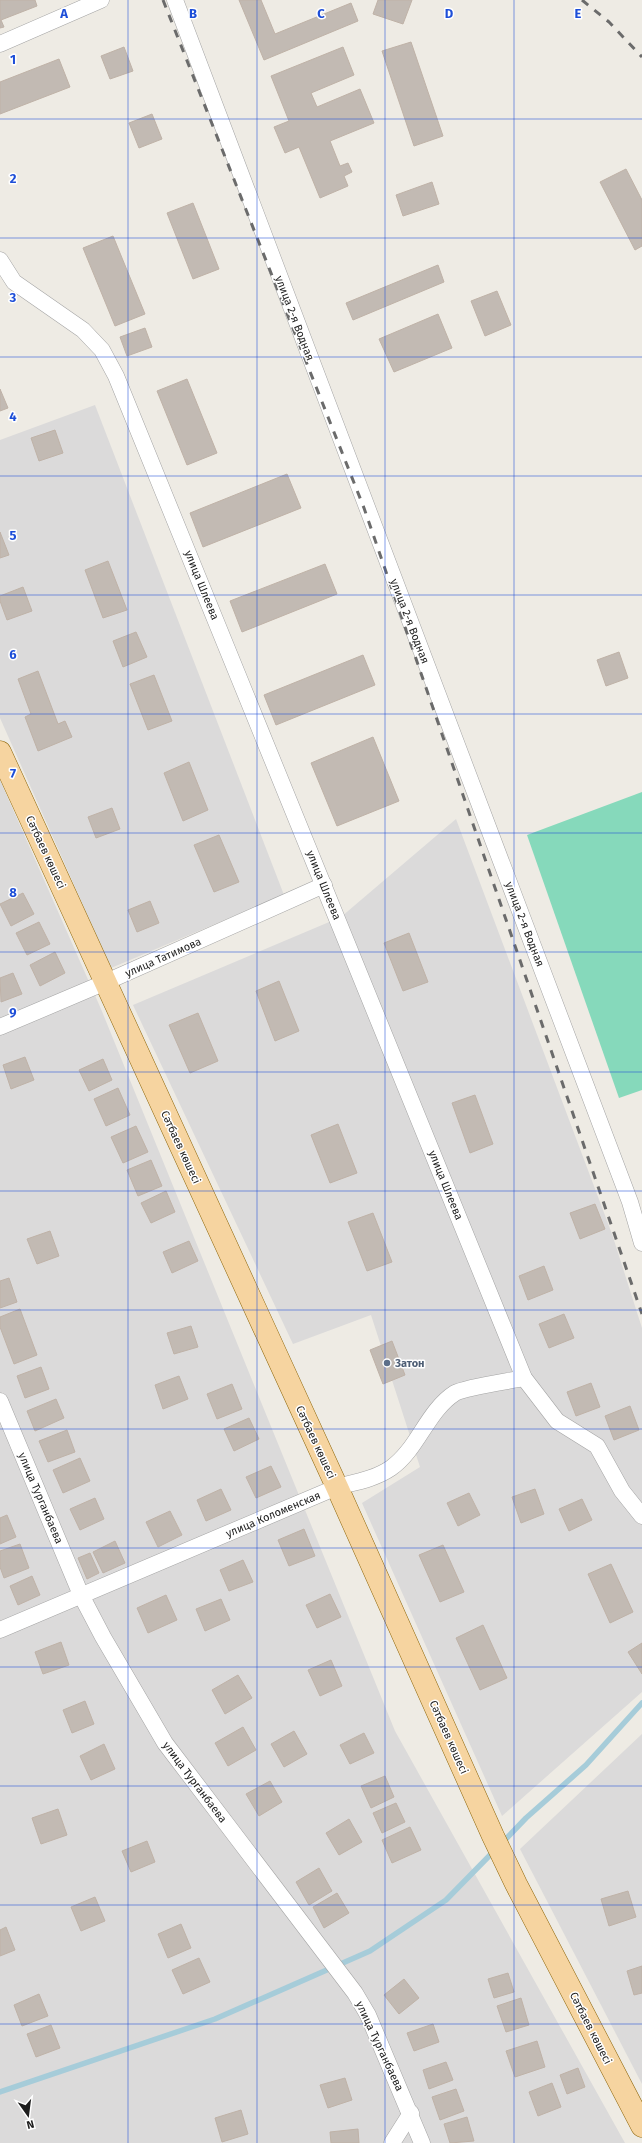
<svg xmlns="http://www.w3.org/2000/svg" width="642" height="2143" viewBox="0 0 642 2143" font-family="'Fira Sans',sans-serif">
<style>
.residential{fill:#dbdada}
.pitch{fill:#86d9bb}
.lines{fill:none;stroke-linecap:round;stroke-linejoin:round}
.stream{stroke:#a6ccd9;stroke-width:5.5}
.building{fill:#c2bab3;stroke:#bfb2a7}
.street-casing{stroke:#a4a4a4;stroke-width:17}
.primary-casing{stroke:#8e6609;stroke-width:23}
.street{stroke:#fff;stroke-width:16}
.primary{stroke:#f6d4a0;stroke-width:22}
.rail{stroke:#6b6b6b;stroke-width:3;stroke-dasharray:8 8;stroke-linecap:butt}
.grid{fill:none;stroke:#1d4ed8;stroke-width:1;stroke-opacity:0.55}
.service-dot{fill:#5c6f8a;stroke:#fff;stroke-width:1.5}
.labels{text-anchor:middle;stroke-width:3;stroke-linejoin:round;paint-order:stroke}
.street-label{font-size:11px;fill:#1d1d1d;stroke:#fff}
.service-label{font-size:11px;font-weight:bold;fill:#4e5e75;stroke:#fff;text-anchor:start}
.grid-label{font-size:13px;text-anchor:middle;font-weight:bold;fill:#1d4ed8;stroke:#fff;stroke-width:3;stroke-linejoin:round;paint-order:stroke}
</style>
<rect width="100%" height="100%" fill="#eeebe4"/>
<!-- residential -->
<g class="residential">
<polygon points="95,405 284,895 111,968 0,718 0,440"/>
<polygon points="0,780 101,1009 395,1731 625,2143 0,2143"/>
<polygon points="456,819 612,1234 642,1328 642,1692 502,1816 362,1503 420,1467 371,1315 293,1344 133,1005 341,917"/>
<polygon points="642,1734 642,2084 520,1849"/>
</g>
<!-- pitch -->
<polygon class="pitch" points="642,792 642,1090 619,1098 527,835"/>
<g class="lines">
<!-- stream -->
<g class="stream">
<polyline points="502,1843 526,1818 586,1765 642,1703"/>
<polyline points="0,2092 215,2019 370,1951 446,1900 495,1850"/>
</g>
</g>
<!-- building -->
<g class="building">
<polygon points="0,0 35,0 37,6 1,20 4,27 0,28"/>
<polygon points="239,0 261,0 275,34 351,3 358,21 264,60"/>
<polygon points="378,0 412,0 403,24 373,14"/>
<polygon points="411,42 443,136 414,146 382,51"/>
<polygon points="124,47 133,71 110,79 101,56"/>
<polygon points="343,47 354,75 311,93 317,107 360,89 374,123 330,141 340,166 348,163 352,172 344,176 348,186 320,198 299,147 285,153 274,127 289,121 271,76"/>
<polygon points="59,59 70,87 0,114 0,82"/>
<polygon points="152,114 162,139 139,148 129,123"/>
<polygon points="626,169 642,200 642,246 635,250 600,182"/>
<polygon points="432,182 439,204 403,216 396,195"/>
<polygon points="193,203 219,269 193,279 167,213"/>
<polygon points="113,236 145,314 115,326 83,248"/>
<polygon points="438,265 444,282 353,320 346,303"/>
<polygon points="497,291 511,325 485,336 471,301"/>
<polygon points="438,314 452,348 394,372 379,339"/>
<polygon points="145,328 152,347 127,356 120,337"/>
<polygon points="187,379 217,453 187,465 157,391"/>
<polygon points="0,389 8,408 0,411"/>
<polygon points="55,430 63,453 39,461 31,438"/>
<polygon points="287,474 301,508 203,547 190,513"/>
<polygon points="0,532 9,555 0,558"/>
<polygon points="108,561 127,610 103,618 85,570"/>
<polygon points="325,564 337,594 242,632 230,601"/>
<polygon points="23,587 32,611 7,620 0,601 0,596"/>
<polygon points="136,632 147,657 123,667 113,641"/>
<polygon points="619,652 628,678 606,686 597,660"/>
<polygon points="363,655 375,685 276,725 264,695"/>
<polygon points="38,671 58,724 65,721 72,737 38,751 25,717 31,714 18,679"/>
<polygon points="154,675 172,721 148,730 130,684"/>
<polygon points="373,737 399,801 337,826 311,763"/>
<polygon points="189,762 208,810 183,821 164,773"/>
<polygon points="112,808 120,829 96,838 88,817"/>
<polygon points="219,835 239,882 214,892 194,845"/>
<polygon points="23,893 34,914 11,926 0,904"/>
<polygon points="150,901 159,923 137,932 128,910"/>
<polygon points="39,922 50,944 27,955 16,933"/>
<polygon points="409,933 428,982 403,991 384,943"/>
<polygon points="55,952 65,973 40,986 30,965"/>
<polygon points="13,973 22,994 1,1002 0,978"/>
<polygon points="279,981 299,1031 275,1041 256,991"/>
<polygon points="198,1013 218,1061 190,1073 169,1025"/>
<polygon points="25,1057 34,1080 11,1089 3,1065"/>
<polygon points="103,1059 112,1080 89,1091 79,1070"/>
<polygon points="118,1088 130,1115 106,1126 94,1099"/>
<polygon points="475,1095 493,1144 470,1153 452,1103"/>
<polygon points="338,1124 357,1173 330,1183 311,1135"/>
<polygon points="136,1126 148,1152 123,1163 111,1137"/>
<polygon points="151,1160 162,1186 138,1196 127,1170"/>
<polygon points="166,1191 175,1212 151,1223 141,1203"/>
<polygon points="595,1204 605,1229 580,1239 570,1213"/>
<polygon points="373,1213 392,1262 367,1271 348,1222"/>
<polygon points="50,1231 59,1256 37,1264 27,1239"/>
<polygon points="189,1241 198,1261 172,1273 163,1252"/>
<polygon points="544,1266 553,1290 528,1300 519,1276"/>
<polygon points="9,1278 17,1302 0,1308 0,1281"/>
<polygon points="20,1309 37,1355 14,1364 0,1327 0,1317"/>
<polygon points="564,1314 574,1338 549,1348 539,1324"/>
<polygon points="191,1326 198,1347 174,1354 167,1333"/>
<polygon points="392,1341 405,1375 383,1384 370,1350"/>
<polygon points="41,1367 49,1389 25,1398 17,1376"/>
<polygon points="179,1376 188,1399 163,1409 155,1385"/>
<polygon points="591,1383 600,1407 576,1416 567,1392"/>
<polygon points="232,1384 242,1409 217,1419 207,1394"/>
<polygon points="56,1399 64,1418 35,1431 27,1411"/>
<polygon points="630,1406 639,1430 614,1440 605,1416"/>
<polygon points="249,1418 259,1439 234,1451 224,1429"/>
<polygon points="67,1430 75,1452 48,1462 39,1441"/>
<polygon points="80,1458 90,1481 63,1493 53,1470"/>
<polygon points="271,1466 281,1487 256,1498 246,1477"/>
<polygon points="221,1489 231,1510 206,1521 197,1500"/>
<polygon points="535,1489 544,1514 521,1523 512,1497"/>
<polygon points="469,1493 480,1515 458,1526 447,1503"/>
<polygon points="95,1498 104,1519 80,1530 70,1509"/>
<polygon points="582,1499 592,1520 569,1531 559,1509"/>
<polygon points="170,1511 182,1535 158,1547 146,1522"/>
<polygon points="7,1515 16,1537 0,1544 0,1518"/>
<polygon points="304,1529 315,1556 289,1566 278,1540"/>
<polygon points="115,1541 125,1563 103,1573 93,1552"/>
<polygon points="20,1544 29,1568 4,1578 0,1567 0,1551"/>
<polygon points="443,1545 464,1592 440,1602 419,1555"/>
<polygon points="90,1553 99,1573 87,1579 78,1558"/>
<polygon points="243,1560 253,1582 229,1591 220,1570"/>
<polygon points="611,1564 633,1612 610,1623 588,1574"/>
<polygon points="32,1576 40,1595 18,1605 10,1586"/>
<polygon points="330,1594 341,1617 317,1628 306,1605"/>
<polygon points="166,1595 177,1620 148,1633 137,1608"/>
<polygon points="221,1599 230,1620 205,1631 196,1609"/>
<polygon points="483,1625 507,1678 480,1690 456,1638"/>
<polygon points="61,1642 69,1665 43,1674 35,1652"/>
<polygon points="642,1643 642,1674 628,1652"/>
<polygon points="331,1660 342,1686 320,1696 308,1670"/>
<polygon points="238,1675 252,1698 225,1714 212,1690"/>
<polygon points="85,1701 94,1724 72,1733 63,1710"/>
<polygon points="243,1727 256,1750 228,1766 215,1743"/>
<polygon points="294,1731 307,1754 284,1767 271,1744"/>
<polygon points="364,1733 374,1753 350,1764 340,1745"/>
<polygon points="104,1744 115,1769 91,1780 80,1756"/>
<polygon points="385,1776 394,1797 371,1808 361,1786"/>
<polygon points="270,1781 282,1802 259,1816 246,1794"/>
<polygon points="396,1803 405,1822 382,1833 373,1813"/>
<polygon points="58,1809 67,1835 41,1844 32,1818"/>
<polygon points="349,1819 362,1842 339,1855 326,1833"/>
<polygon points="410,1827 421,1850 392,1863 382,1840"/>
<polygon points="147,1841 155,1862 131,1872 122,1851"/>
<polygon points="319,1868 332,1891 309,1905 296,1882"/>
<polygon points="628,1891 636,1917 609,1926 601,1899"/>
<polygon points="337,1893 349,1913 324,1928 313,1907"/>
<polygon points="95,1897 105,1921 81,1931 71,1907"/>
<polygon points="181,1924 191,1948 168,1958 158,1934"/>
<polygon points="6,1927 15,1950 0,1956 0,1930"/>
<polygon points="199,1958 210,1982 183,1994 172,1970"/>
<polygon points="642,1966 642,1993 634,1995 627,1971"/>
<polygon points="508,1973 514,1992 494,1998 488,1979"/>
<polygon points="404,1979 419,1998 399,2014 384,1995"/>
<polygon points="39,1994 48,2016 22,2026 14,2005"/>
<polygon points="521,1998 529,2025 506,2032 497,2006"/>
<polygon points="433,2024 439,2042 414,2051 407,2033"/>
<polygon points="51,2025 60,2048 36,2057 27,2034"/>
<polygon points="537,2041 545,2067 515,2077 506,2051"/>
<polygon points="446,2062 453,2080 429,2089 423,2070"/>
<polygon points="578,2068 585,2087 567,2094 560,2075"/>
<polygon points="345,2078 352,2100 328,2108 320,2085"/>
<polygon points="552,2083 561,2107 538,2116 529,2092"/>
<polygon points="456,2089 464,2111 440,2120 432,2097"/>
<polygon points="241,2110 248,2134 222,2142 215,2118"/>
<polygon points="467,2117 474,2141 450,2143 444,2124"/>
<polygon points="358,2129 359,2143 331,2143 330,2132"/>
</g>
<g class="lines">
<!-- street casing -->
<g class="street-casing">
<g id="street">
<polyline points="175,0 630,1202 642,1243"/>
<polyline points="0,44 101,0"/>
<polyline points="0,260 14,282 83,330 102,350 116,376 524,1378 557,1421 597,1446 622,1491 642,1516"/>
<polyline points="0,1027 106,982 324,885"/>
<polyline points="0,1401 81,1595 103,1637 165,1743 355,1993 368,2015 422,2143"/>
<path d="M 0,1630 L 337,1487 C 356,1482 375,1479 391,1468 C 418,1449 427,1411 455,1393 C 466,1387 510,1381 524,1378"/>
<polyline points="392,2143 411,2113"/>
</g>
</g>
<!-- primary casing -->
<g class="primary-casing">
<polyline id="primary" points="0,752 337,1487 493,1836 516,1884 642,2126"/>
</g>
<!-- street -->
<use href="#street" class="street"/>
<!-- primary -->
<use href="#primary" class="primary"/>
<!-- rail -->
<g class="rail">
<polyline points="163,0 364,508 642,1314"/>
<polyline points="582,0 609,22 642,57"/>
</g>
</g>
<!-- grid -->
<path class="grid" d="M 128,0 L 128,2143M 257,0 L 257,2143M 385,0 L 385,2143M 514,0 L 514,2143M 0,119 L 642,119M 0,238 L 642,238M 0,357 L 642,357M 0,476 L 642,476M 0,595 L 642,595M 0,714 L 642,714M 0,833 L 642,833M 0,952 L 642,952M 0,1072 L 642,1072M 0,1191 L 642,1191M 0,1310 L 642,1310M 0,1429 L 642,1429M 0,1548 L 642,1548M 0,1667 L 642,1667M 0,1786 L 642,1786M 0,1905 L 642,1905M 0,2024 L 642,2024"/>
<!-- markers -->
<circle class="service-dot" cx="387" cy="1363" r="4"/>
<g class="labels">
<!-- street labels -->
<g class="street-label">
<text transform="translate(295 318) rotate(69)" y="4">улица 2-я Водная</text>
<text transform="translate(202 585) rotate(68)" y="4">улица Шлеева</text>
<text transform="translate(410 621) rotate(69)" y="4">улица 2-я Водная</text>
<text transform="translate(46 852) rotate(65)" y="4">Сәтбаев көшесі</text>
<text transform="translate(324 885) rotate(68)" y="4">улица Шлеева</text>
<text transform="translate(525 924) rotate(69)" y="4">улица 2-я Водная</text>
<text transform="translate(163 957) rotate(-24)" y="4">улица Татимова</text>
<text transform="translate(181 1147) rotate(65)" y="4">Сәтбаев көшесі</text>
<text transform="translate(446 1185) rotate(68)" y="4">улица Шлеева</text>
<text transform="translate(316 1442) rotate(65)" y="4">Сәтбаев көшесі</text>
<text transform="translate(41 1498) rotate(67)" y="4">улица Турганбаева</text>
<text transform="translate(273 1514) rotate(-23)" y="4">улица Коломенская</text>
<text transform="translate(449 1737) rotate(66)" y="4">Сәтбаев көшесі</text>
<text transform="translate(195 1782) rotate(53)" y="4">улица Турганбаева</text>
<text transform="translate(591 2028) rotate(63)" y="4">Сәтбаев көшесі</text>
<text transform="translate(380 2046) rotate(65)" y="4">улица Турганбаева</text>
</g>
<!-- service labels -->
<g class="service-label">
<text x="395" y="1367">Затон</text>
</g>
</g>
<g class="grid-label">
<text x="64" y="18">A</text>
<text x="193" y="18">B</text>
<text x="321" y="18">C</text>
<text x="449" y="18">D</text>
<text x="578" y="18">E</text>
<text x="13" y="64">1</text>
<text x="13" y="183">2</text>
<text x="13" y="302">3</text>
<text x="13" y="421">4</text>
<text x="13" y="540">5</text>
<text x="13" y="659">6</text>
<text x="13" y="778">7</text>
<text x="13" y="897">8</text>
<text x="13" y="1017">9</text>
</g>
<!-- north arrow -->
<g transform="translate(28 2115) rotate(166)" stroke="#ffffff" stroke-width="3" paint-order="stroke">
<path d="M0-3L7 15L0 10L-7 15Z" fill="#1d1d1d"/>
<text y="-6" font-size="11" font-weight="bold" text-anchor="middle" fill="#1d1d1d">N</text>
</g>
</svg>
